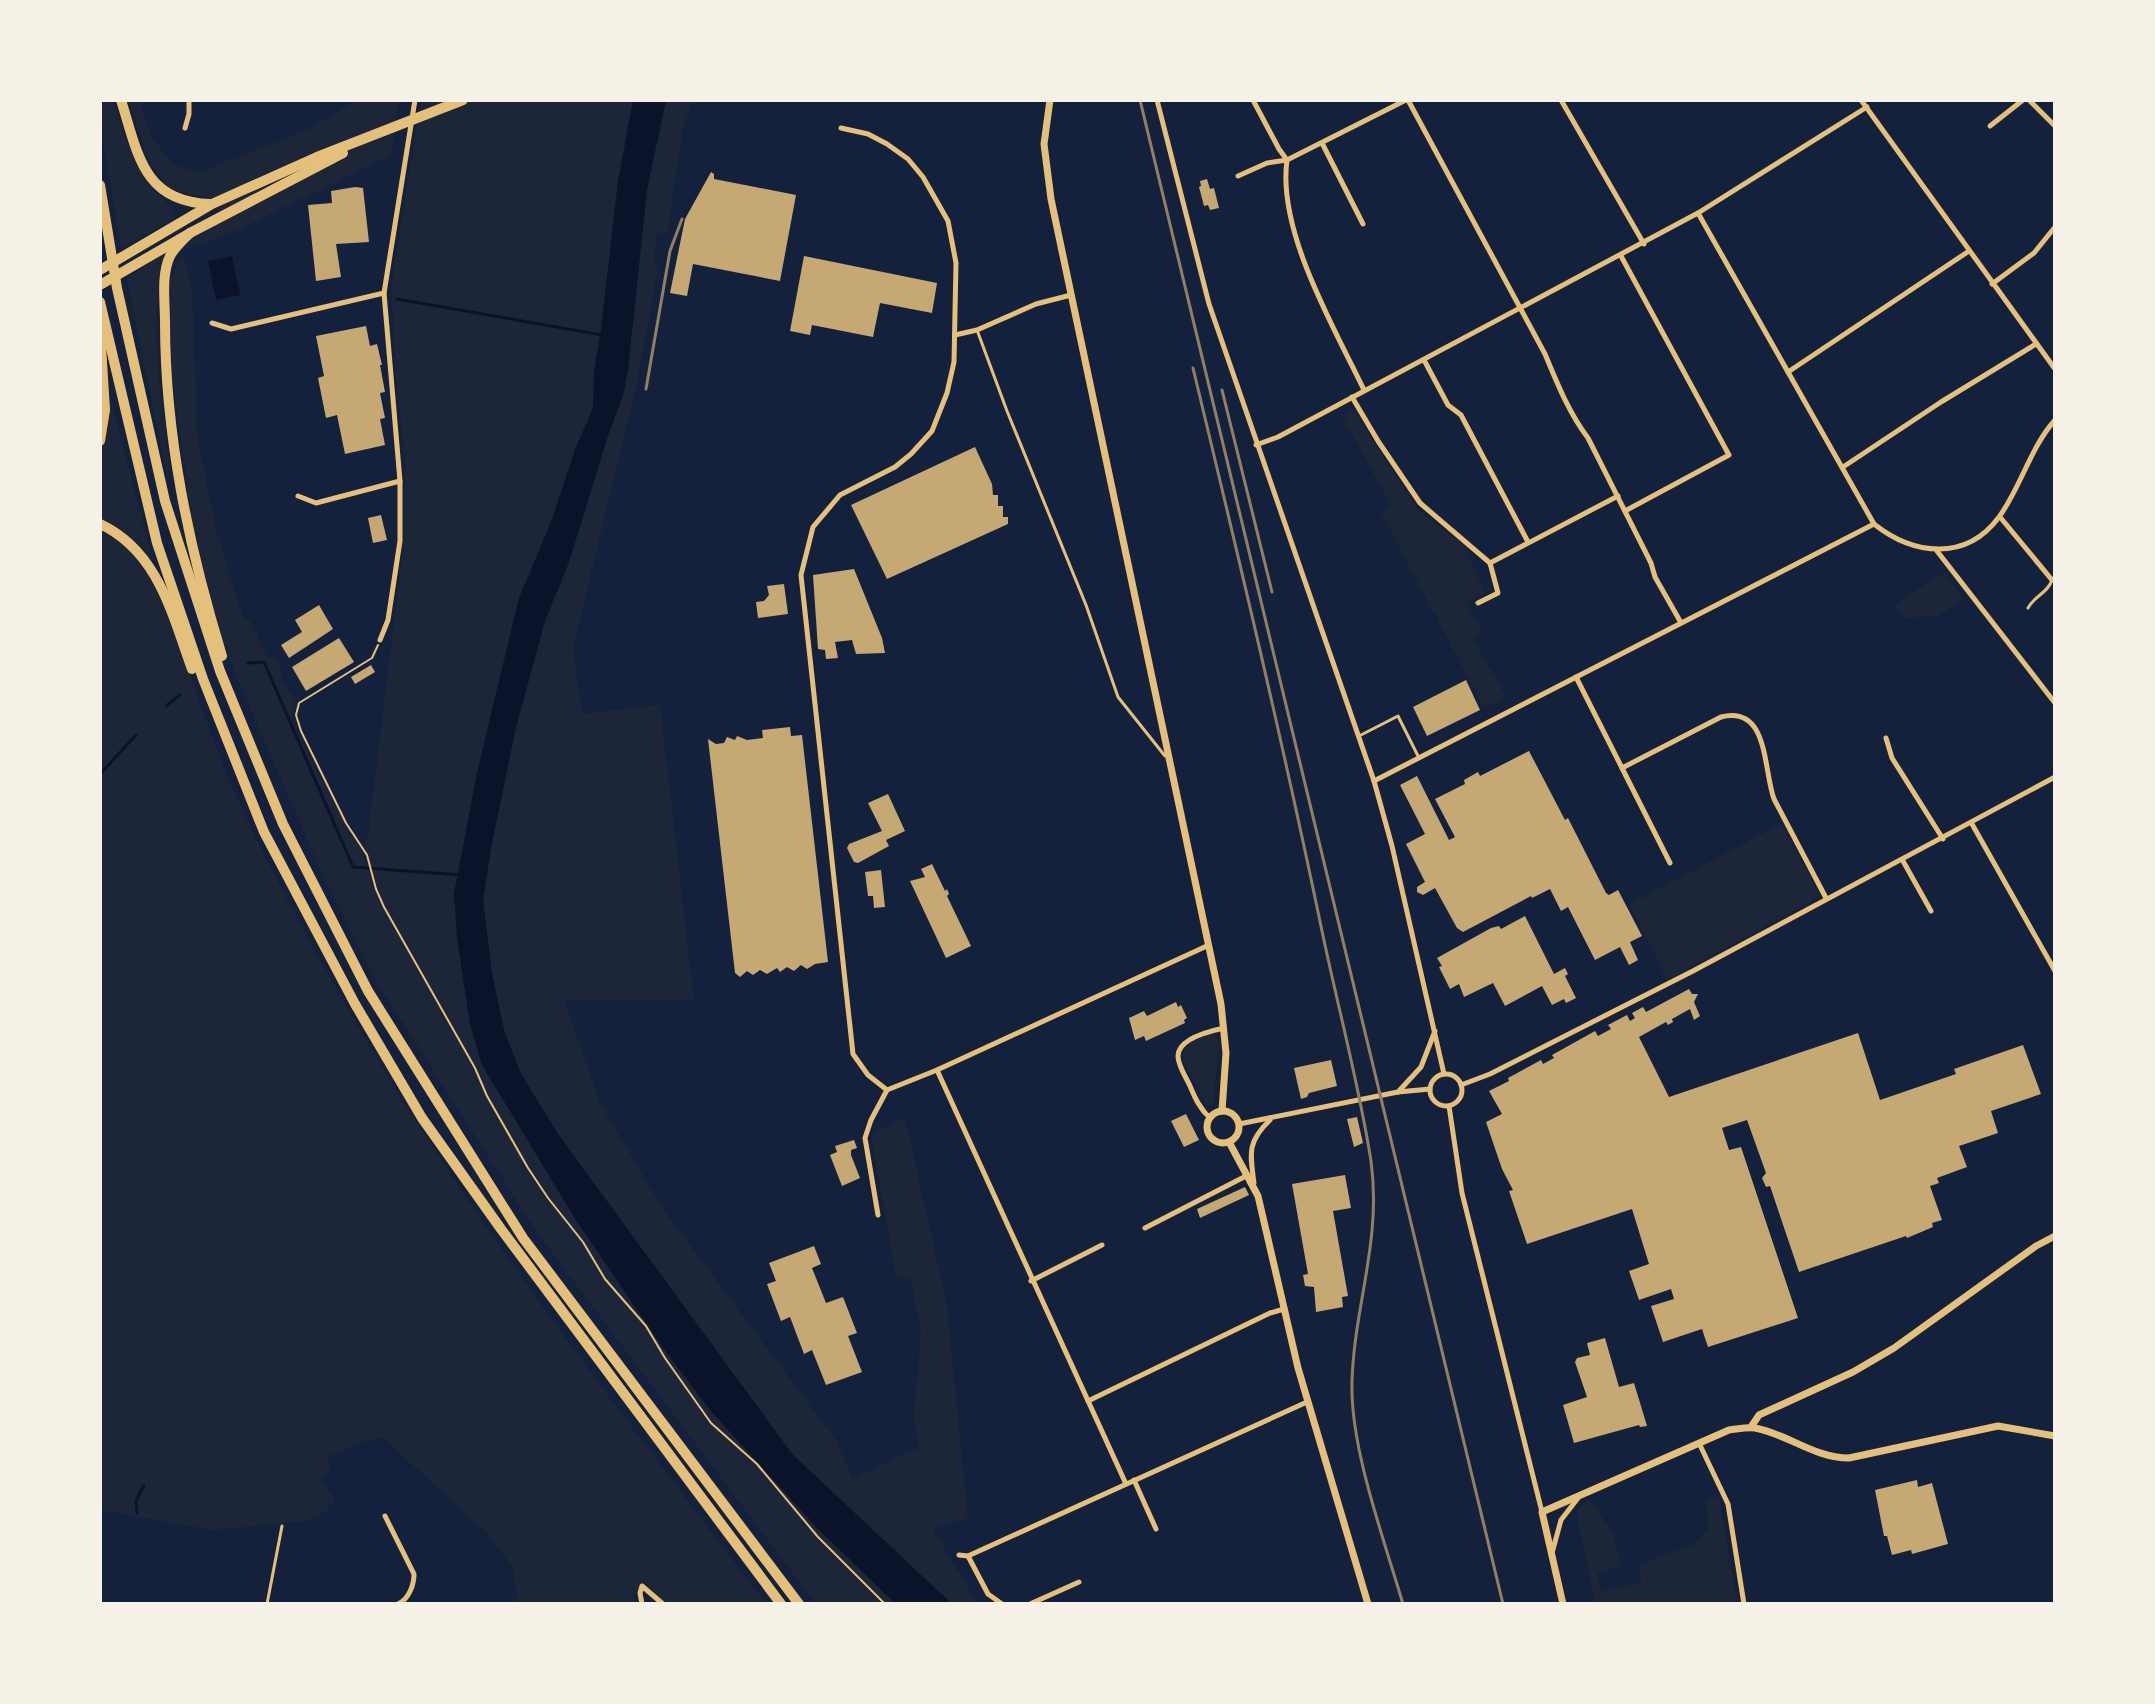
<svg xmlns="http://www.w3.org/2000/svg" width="2155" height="1704" viewBox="0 0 2155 1704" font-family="'Space Grotesk',sans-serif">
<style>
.green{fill:#1d2539}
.water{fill:#0b132b}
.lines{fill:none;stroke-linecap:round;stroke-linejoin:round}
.stream{stroke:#0b132b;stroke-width:3}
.building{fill:#c6a872}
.path{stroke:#e5c07b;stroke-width:2}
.service{stroke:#e5c07b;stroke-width:3}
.minor{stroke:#e5c07b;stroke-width:5}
.tertiary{stroke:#e5c07b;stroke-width:7}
.secondary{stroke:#e5c07b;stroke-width:7}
.motorway{stroke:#e5c07b;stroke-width:10}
.rail{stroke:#918062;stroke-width:3}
</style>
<rect width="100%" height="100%" fill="#14213d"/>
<!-- green -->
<g class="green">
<path d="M 100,100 L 112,100 C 122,127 130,153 145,178 C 157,199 167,194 174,219 L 121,248 L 100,120 Z"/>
<path d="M 129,100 L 139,100 L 151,136 L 173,164 L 197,173 L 313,127 L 358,100 L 398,100 L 392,154 L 240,229 L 182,251 L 192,288 L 197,434 L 216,529 L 241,612 L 244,618 L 249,619 L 268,658 L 274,656 L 280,666 L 282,681 L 296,702 L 291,720 L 346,826 L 362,850 L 375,894 L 384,909 L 387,908 L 378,893 L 363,847 L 368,835 L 403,550 L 405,461 L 396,376 L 391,286 L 421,100 L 633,100 L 618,182 L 601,329 L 594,372 L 593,408 L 575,450 L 551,522 L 519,598 L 477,773 L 454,894 L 457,937 L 470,1024 L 482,1065 L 576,1220 L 663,1348 L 710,1410 L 818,1529 L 896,1604 L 816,1604 L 536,1231 L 378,984 L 323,876 L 236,675 L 212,610 L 192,519 L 172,374 L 170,282 L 187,243 L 224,220 L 210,196 C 197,195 184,195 173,189 C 148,177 138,125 129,100 Z"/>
<polygon points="666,100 693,100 683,128 667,233 657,234 654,266 658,268 636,388 573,647 582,714 660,705 694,1001 564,1000 601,1105 663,1209 837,1442 852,1479 910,1451 919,1449 914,1416 921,1333 910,1278 896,1277 871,1135 905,1118 947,1306 968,1518 933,1529 975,1600 972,1604 952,1604 793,1455 617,1217 558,1134 520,1072 504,1030 492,973 483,901 491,848 516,727 545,621 569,562 607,439 624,392 647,190"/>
<path d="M 167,250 C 146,312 162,406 170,471 L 166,471 L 127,279 Z"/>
<path d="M 100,403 L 112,403 L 150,550 L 140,561 C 177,625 196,697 223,765 C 253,838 290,906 328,974 C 452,1199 612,1400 766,1604 L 665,1604 L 643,1584 L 632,1594 L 637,1604 L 518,1604 L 513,1567 L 485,1531 L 382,1437 L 363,1442 L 327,1457 L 331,1468 L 320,1481 L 335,1499 L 326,1511 L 305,1521 L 212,1530 L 100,1510 Z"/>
<polygon points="1353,409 1417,509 1464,545 1485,593 1467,604 1483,633 1473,639 1506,697 1484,708 1381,512 1391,506 1342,415"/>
<polygon points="1944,573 1963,599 1939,616 1903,618 1894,605"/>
<polygon points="1781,824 1820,896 1667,980 1630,904"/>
<polygon points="1211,1032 1219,1041 1213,1103 1207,1106 1182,1056 1185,1046"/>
<polygon points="1719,1496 1737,1604 1596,1604 1576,1511 1589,1499 1613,1533 1621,1566 1597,1573 1602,1591 1641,1582 1640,1564 1694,1544 1709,1529 1706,1499"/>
</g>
<!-- water -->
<g class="water">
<polygon points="633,100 666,100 647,190 628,370 624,392 607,439 569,562 545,621 516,727 491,848 483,901 492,973 504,1030 520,1072 558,1134 793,1455 952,1604 896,1604 818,1529 710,1410 663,1348 576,1220 482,1065 470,1024 457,937 454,894 477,773 519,598 551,522 575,450 593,408 594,372 601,329 618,182"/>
<polygon points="232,256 240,295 216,300 208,261"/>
</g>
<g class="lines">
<!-- stream -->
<g class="stream">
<polyline points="397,299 602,335"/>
<polyline points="248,663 264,662 353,867 461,875"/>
<polyline points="166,706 180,695"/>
<polyline points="100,774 136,735"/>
<polyline points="137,1513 136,1501 144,1485"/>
</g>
</g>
<!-- building -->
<g class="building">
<polygon points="711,172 714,174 714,179 796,195 780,281 693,264 687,296 670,293 685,219"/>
<polygon points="1207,179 1210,189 1214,188 1219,208 1210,210 1208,205 1204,206 1199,187 1201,186 1200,181"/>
<polygon points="355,187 363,188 369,242 336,244 341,277 316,281 308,205 332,203 331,191"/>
<polygon points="804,256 937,283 932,313 880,303 873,337 812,325 810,335 790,331"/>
<polygon points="366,326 370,346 377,344 382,365 380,365 385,392 380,393 385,418 380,419 385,445 345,454 337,415 326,418 318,378 324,376 316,336"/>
<polygon points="975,447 992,484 993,495 998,495 998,506 1003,506 1003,517 1008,517 1008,524 887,579 851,505"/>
<polygon points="381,515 387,540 373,543 368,518"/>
<polygon points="854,569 882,638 885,653 856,654 852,640 835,642 838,658 826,659 825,650 818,649 813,575"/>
<polygon points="784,584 788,614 758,618 756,602 764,601 769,595 767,586"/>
<polygon points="319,605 333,629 289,658 281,645 302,632 295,620"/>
<polygon points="339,638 354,662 306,691 292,667"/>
<polygon points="371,665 375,672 355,684 351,677"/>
<polygon points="1466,680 1480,710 1427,736 1413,707"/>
<polygon points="790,727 791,736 802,735 828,962 815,964 807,969 801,965 794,971 787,967 780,972 777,968 767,974 760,970 753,975 747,971 740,977 735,973 708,739 716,744 724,743 727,737 735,740 737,736 747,740 763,738 762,730"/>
<polygon points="1529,751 1565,820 1568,818 1606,893 1609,895 1618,890 1642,936 1630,942 1638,960 1629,965 1620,947 1595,960 1568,907 1561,911 1550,889 1532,898 1531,896 1463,932 1457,928 1435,888 1423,895 1417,892 1417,887 1425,882 1406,844 1425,834 1400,785 1417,776 1449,840 1455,837 1435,799 1465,784 1464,780 1478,772 1480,776"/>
<polygon points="888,794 905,831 886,840 889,846 858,863 854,862 847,848 849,844 882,831 868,803"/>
<polygon points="932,864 945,891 947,889 949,894 947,896 971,946 946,958 910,881 925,877 921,869"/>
<polygon points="881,870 885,907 874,908 873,896 868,896 865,872"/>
<polygon points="1525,916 1554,974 1565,968 1568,974 1565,976 1576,998 1566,1003 1564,999 1552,1005 1542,986 1505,1006 1493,983 1464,997 1459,984 1450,989 1439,967 1442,966 1437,958 1491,928 1499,926 1501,929"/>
<polygon points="1689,989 1692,994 1698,994 1694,1002 1700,1016 1694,1020 1690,1009 1672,1019 1673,1022 1668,1025 1666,1022 1639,1037 1669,1097 1858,1033 1880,1100 1956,1074 1954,1069 2023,1045 2041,1094 1991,1111 1998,1133 1959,1146 1967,1167 1937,1178 1939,1183 1930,1186 1942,1220 1932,1223 1933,1227 1907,1238 1906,1236 1799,1272 1770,1186 1766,1187 1762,1178 1766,1173 1747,1120 1722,1128 1729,1150 1741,1147 1798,1318 1708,1347 1702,1329 1663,1342 1651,1306 1674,1299 1671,1289 1639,1300 1629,1271 1649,1264 1632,1209 1527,1244 1509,1191 1513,1190 1502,1169 1486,1122 1502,1114 1489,1091 1509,1081 1508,1078 1541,1060 1543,1064 1554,1058 1552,1055 1595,1031 1598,1036 1611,1029 1608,1025 1627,1015 1630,1021 1635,1018 1632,1013 1643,1007 1646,1012"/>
<polygon points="1176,1002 1178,1007 1181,1005 1187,1018 1184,1020 1185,1023 1146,1041 1144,1036 1135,1040 1129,1018 1144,1011 1147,1016"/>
<polygon points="1331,1060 1337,1086 1309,1093 1307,1097 1301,1099 1294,1068"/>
<polygon points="1186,1114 1199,1140 1184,1147 1171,1121"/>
<polygon points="1357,1117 1363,1143 1354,1147 1347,1119"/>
<polygon points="854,1140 857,1148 851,1150 851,1155 860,1178 842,1186 830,1155 837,1152 835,1146"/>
<polygon points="1345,1175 1351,1208 1333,1211 1348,1296 1342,1297 1343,1307 1316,1312 1314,1287 1305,1286 1303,1275 1308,1274 1292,1184"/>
<polygon points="1245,1187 1249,1195 1200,1218 1197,1209"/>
<polygon points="814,1246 821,1264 812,1268 826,1303 843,1297 857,1333 848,1336 862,1372 826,1385 812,1350 804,1354 790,1317 781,1321 767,1284 776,1281 769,1263"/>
<polygon points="1605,1338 1619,1387 1634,1383 1647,1426 1640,1427 1639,1425 1574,1443 1563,1405 1587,1397 1575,1362 1577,1358 1590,1355 1587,1343"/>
<polygon points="1917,1480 1918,1487 1932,1483 1948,1544 1912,1554 1911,1550 1892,1555 1887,1536 1884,1536 1875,1490"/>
</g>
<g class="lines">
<!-- path -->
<polyline class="path" points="378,645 372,658 299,703 296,715 301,731 346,823 367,855 376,889 384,907 475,1068 487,1096 528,1168 548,1198 583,1242 605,1279 646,1326 665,1358 711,1423 757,1464 818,1537 885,1604"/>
<!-- service -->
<g class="service">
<polyline points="977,330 1007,411 1086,605 1118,697 1165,756"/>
<path d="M 2028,608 C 2034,596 2048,593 2052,580"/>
<polyline points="1359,736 1398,716 1419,758"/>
<polyline points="267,1604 282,1526"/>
</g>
<!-- minor -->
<g class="minor">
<polyline points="1157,100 1209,304 1374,781 1392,846 1444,1074"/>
<polyline points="1253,100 1279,149 1287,160"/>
<path d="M 1408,100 L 1545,354 C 1557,383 1569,413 1588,438 L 1651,563 L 1655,577 L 1680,621"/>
<polyline points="1561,100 1644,244"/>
<polyline points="1861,100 2055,369"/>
<polyline points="2029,100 2055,126"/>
<polyline points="1990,126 2023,100"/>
<polyline points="185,128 189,114 189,100"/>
<polyline points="841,128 868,134 887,144 908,159 923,177 948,221 956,263 954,362 947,393 932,431 911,454 895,467 840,495 813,527 801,575 853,1054 868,1075 887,1090"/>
<polyline points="1322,143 1363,224"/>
<path d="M 1287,160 C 1277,231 1334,327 1364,390"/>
<polyline points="1238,176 1267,163 1287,160 1406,100"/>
<path d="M 1698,213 L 1874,524 C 1913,555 1966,562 1999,517 C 2021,487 2030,448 2055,420"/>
<polyline points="1621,256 1729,455 1625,511"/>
<polyline points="1992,284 2034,253 2055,227"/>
<polyline points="212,323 231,329 384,293"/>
<polyline points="955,335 977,330 1036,304 1071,295"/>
<polyline points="1424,360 1448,405 1461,415 1528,542"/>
<polyline points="1788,372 1969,251"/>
<polyline points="1352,397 1378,441 1420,503 1490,563 1618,496"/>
<polyline points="1256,445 1278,437 1698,213 1867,107"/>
<polyline points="1843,467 1941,402 2036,344"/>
<polyline points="298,496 316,503 400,481"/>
<polyline points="2000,517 2052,580 2055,578"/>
<polyline points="1937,551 2055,703"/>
<polyline points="1478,603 1498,593 1490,563"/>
<polyline points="380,640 388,620 400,541 400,481 384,293 415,100"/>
<path d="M 1576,677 L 1622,768 L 1721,717 C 1769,705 1763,769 1774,799 L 1826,898"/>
<polyline points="1886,738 1892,758 1943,839"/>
<polyline points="1622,768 1670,863"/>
<polyline points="1374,781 1874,524"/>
<polyline points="1972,824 2055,971"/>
<polyline points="1903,861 1931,911"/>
<polyline points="937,1070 1126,1484"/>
<circle cx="1446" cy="1090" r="16"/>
<polyline points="1461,1085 1490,1074 1693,971 2055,777"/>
<polyline points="1398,1092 1421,1067 1435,1031"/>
<polyline points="1449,1106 1462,1193 1542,1512"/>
<path d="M 1210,1118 C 1200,1109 1195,1098 1190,1086 C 1186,1077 1178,1066 1178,1056 C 1178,1039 1210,1031 1224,1028"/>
<polyline points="1239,1124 1398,1092 1430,1089"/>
<path d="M 1254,1183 C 1250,1153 1247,1142 1270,1120"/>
<polyline points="878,1215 865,1138 871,1120 887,1090 937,1070 1209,945"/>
<polyline points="1145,1228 1248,1175"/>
<polyline points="1031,1281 1102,1245"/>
<polyline points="1088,1401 1270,1313 1284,1309"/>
<polyline points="1699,1443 1728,1504 1744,1604"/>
<polyline points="1134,1480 1156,1529"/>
<path d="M 385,1516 L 414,1574 C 414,1585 409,1599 398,1604"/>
<polyline points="1552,1553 1561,1520 1578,1498"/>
<polyline points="959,1555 968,1556 1307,1402"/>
<polyline points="968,1556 988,1594 1002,1604"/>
<polyline points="642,1604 640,1593 642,1586 663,1604"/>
<polyline points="1030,1604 1079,1582"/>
</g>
<!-- tertiary -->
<g class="tertiary">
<polyline points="1050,100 1044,144 1051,199 1221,1004 1226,1053 1222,1111"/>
<circle cx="1223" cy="1127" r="16"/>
<polyline points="1229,1142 1258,1196 1298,1368 1368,1604"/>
</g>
<!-- secondary -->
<g class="secondary">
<polyline points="1751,1427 1759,1415 1853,1372 1894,1348 2036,1246 2055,1236"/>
<path d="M 1563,1604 L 1542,1512 L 1729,1430 C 1738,1429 1747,1427 1755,1428 C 1788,1434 1814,1458 1849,1458 L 1998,1426 L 2055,1436"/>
</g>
<!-- motorway -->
<g class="motorway">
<path d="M 121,100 C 138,154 143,202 210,204"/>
<polyline points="100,185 117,288 165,501 220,671 283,824 368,991 523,1238 799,1604"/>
<path d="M 190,233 C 183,240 175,247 170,256 C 161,275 165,301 165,322 C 165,436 189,548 222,656"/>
<polyline points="100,270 212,204 317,157 463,100"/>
<polyline points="100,285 190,233 343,153"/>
<polyline points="100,302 157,543 203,679 264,832 355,1004 422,1118 501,1229 781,1604"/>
<polyline points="100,330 105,410 100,441"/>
<path d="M 100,524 C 158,551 172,614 192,669"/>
</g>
<!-- rail -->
<g class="rail">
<polyline points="1140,100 1503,1604"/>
<path d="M 1193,368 C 1238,555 1283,743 1322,931 C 1338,1008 1359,1084 1371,1161 C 1382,1241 1354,1306 1352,1382 C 1350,1448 1384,1539 1403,1604"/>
<polyline points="646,389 670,251 682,219"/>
<polyline points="1222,390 1272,592"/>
</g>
</g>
<!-- border -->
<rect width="2155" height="1704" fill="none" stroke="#f6f1e7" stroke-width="204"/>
</svg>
